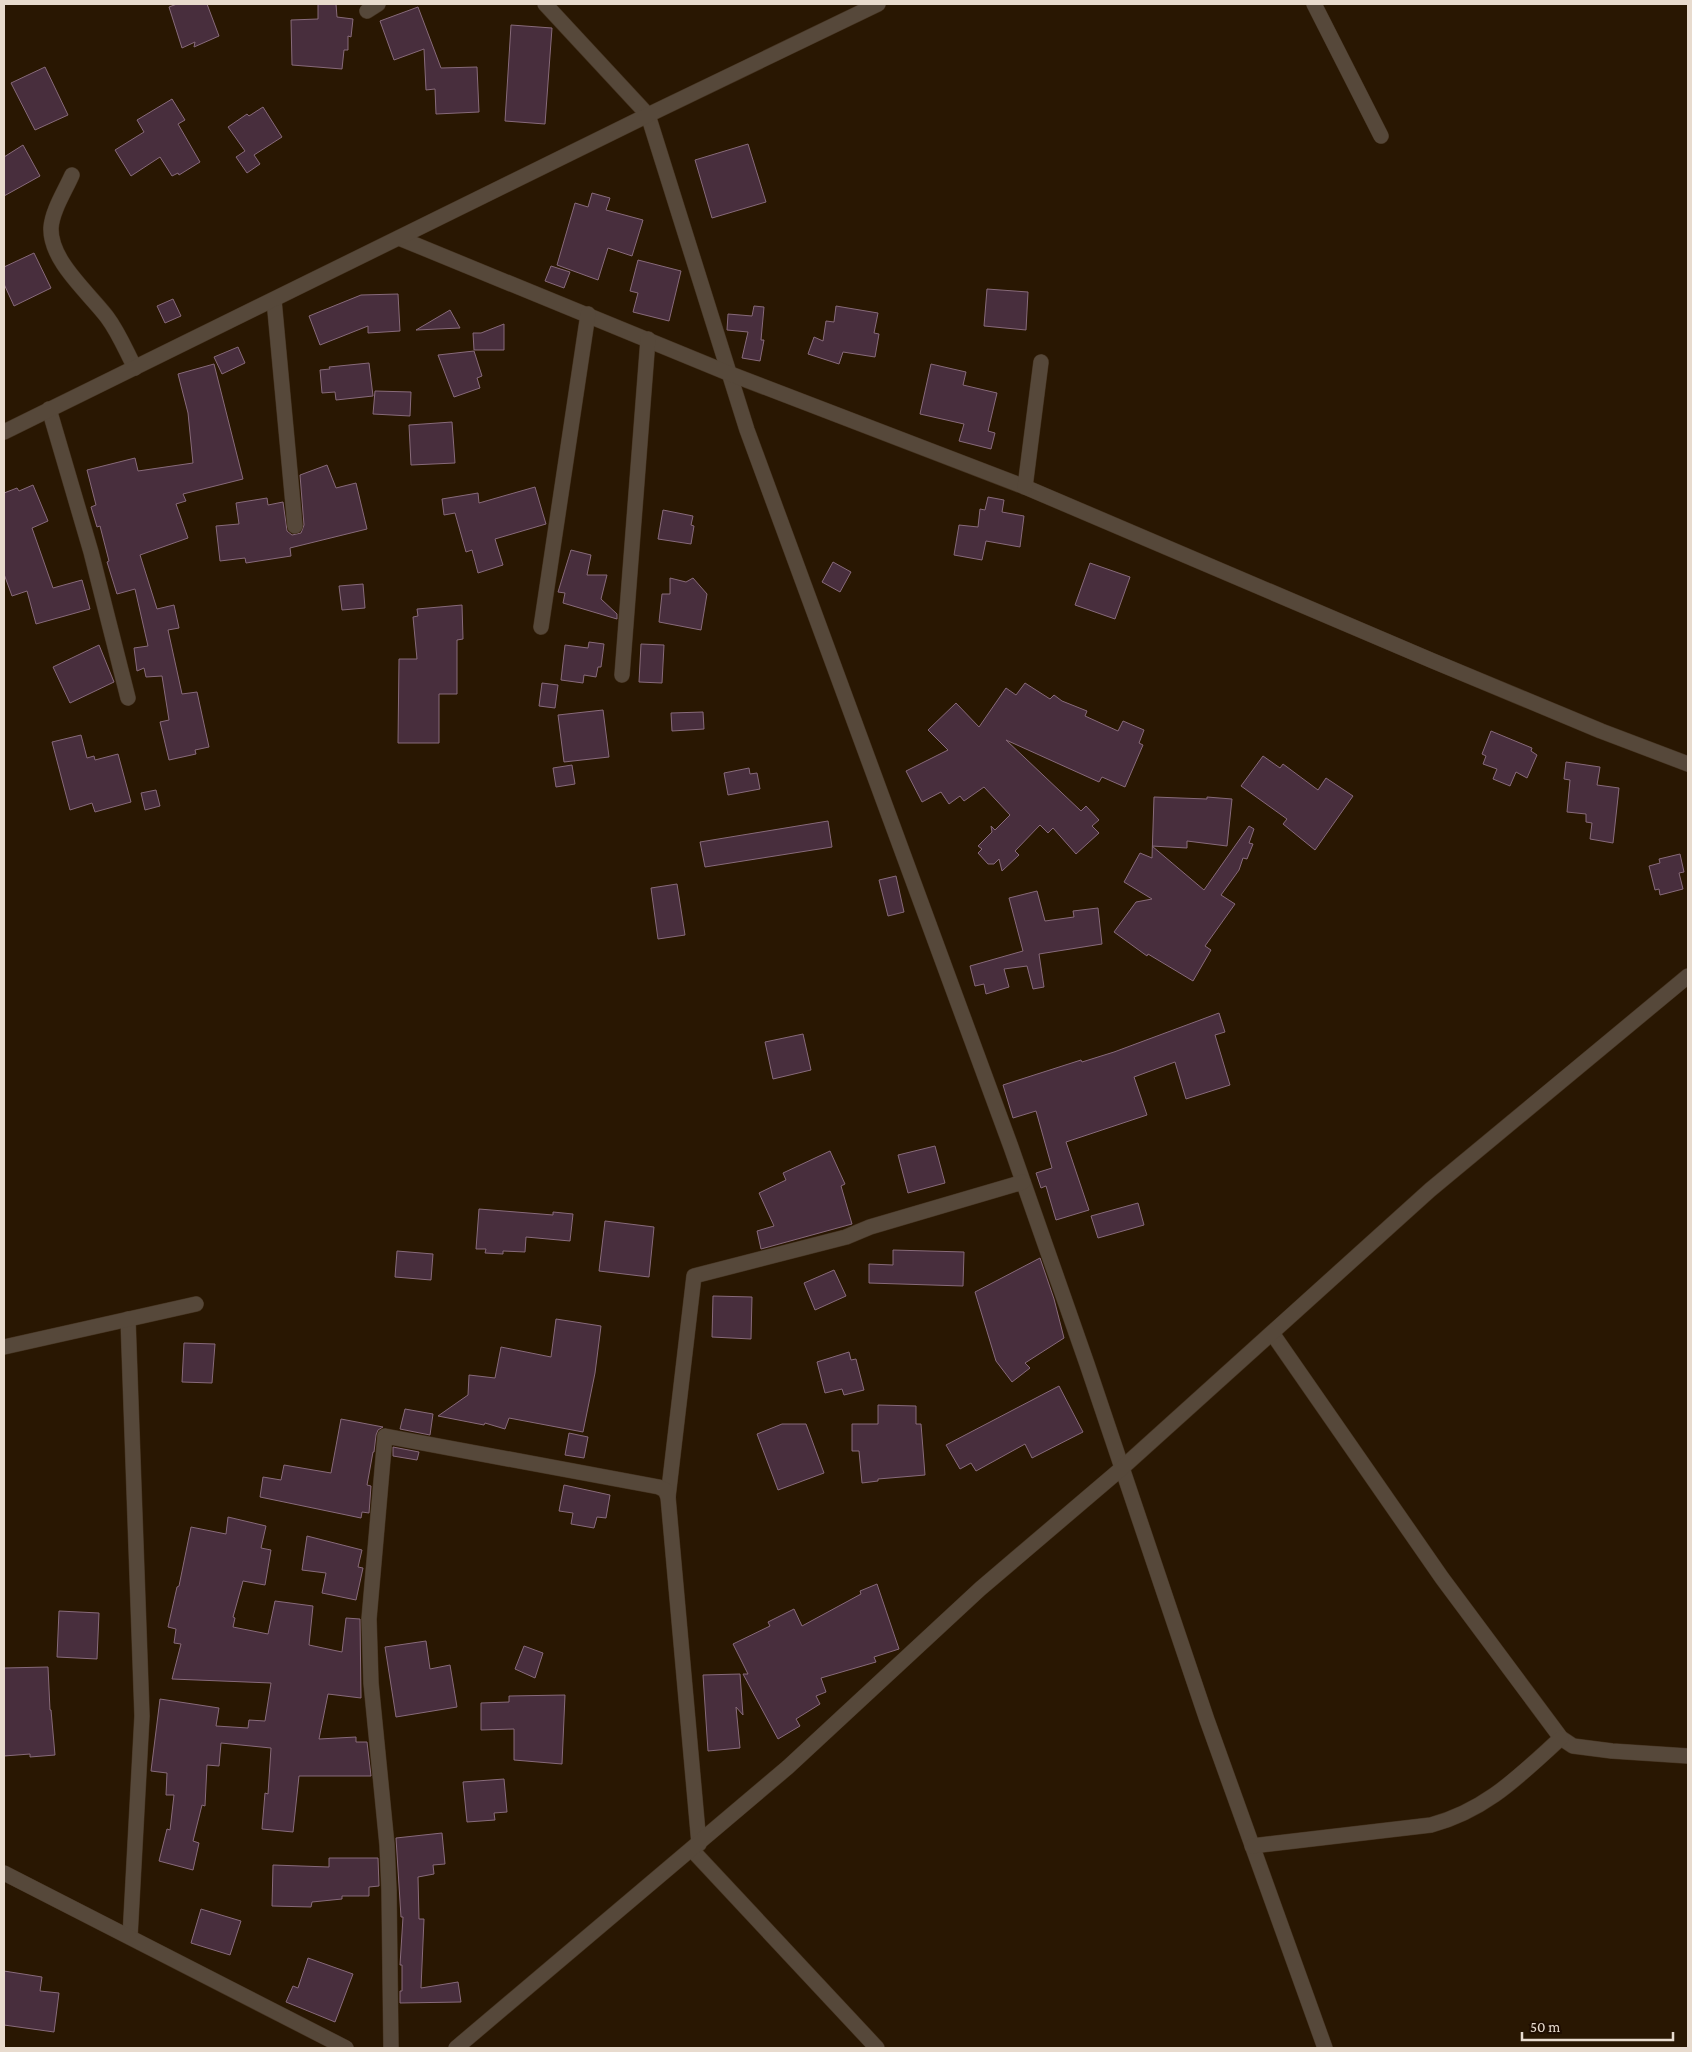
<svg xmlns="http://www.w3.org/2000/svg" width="1692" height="2052" viewBox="0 0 1692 2052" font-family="'Crimson Pro',serif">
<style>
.building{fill:#482e3d;stroke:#876a7a}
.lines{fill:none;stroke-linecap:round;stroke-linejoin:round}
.minor-casing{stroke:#44321f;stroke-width:16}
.tertiary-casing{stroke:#44321f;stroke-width:16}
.minor{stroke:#56483a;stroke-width:15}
.tertiary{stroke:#56483a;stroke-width:15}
</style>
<rect width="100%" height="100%" fill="#291702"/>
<!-- building -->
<g class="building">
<polygon points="177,4 207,4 219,36 194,47 195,42 182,48 169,7"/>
<polygon points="318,4 336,4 337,17 353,19 351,37 348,36 348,50 344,50 342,69 292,65 291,20 318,19"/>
<polygon points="418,7 441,68 477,67 479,112 436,114 435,89 426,90 424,49 394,60 380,21"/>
<polygon points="511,25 552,28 545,124 505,121"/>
<polygon points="45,67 68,115 35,130 11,83"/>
<polygon points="172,99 185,120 178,124 200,162 179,175 178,173 172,176 160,157 131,176 115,150 144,132 137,120"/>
<polygon points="263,107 282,137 254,155 260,164 247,173 236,157 245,151 228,127 247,114 249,116"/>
<polygon points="748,144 766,202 712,218 695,160"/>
<polygon points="23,145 40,176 4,196 4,157"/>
<polygon points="592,193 610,198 606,210 643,220 632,256 608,248 598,280 557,265 575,203 588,207"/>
<polygon points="34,253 51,288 14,306 4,284 4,267"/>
<polygon points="638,260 681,271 669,321 633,312 638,293 630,291"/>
<polygon points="551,266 570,272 564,288 545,281"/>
<polygon points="987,289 1028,292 1026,330 984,326"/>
<polygon points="398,294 400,331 368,333 368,326 320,345 309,316 361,295"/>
<polygon points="173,299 181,316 165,323 157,306"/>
<polygon points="754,306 764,307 761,340 764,340 760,361 742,358 748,332 727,330 728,314 752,316"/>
<polygon points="836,306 878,313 874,333 879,334 875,357 843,352 839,364 808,354 814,337 823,341 826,321 834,322"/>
<polygon points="450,310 460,328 416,330"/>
<polygon points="504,324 504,350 474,350 473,333 481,333"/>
<polygon points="238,347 245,363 222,374 214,357"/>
<polygon points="474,351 482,376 477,378 480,388 454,397 438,355"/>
<polygon points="369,363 373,396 336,400 335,392 322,393 320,370 330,369 329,367"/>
<polygon points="214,364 243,479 183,494 186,501 176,504 188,538 140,555 157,609 174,605 179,628 168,630 182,694 197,692 209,747 195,750 196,754 169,760 160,722 169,720 162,676 146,677 144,668 137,671 134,648 148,646 135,589 117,594 107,562 109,561 100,526 97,527 91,507 96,505 87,470 135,458 138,471 193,463 188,413 178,374"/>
<polygon points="931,364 966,372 963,385 997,393 988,431 995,433 991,449 959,441 964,424 920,414"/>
<polygon points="375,391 411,392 410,416 373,414"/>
<polygon points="452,422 455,463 411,465 409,425"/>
<polygon points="327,465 336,488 356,483 367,529 290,548 291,556 246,563 245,558 220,561 216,526 239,524 236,503 267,498 268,505 283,502 287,531 292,535 301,533 304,525 300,475"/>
<polygon points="33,485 48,521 32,528 53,588 82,580 90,609 36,624 27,591 12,596 4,574 4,493 17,488 19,491"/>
<polygon points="535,487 546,524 495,539 503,565 478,573 472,550 466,552 455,513 444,515 442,499 478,493 479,503"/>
<polygon points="988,497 1004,500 1002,512 1024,516 1020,547 986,541 982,560 954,555 959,525 978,527 980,509 985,510"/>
<polygon points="663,510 693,516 691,525 694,526 691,544 658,539"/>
<polygon points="571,550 591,555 587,575 607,575 601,599 617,614 617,619 563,603 565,593 558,592"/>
<polygon points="833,562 851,572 840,592 822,582"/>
<polygon points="1090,563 1130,577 1115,619 1075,605"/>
<polygon points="670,578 686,582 693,578 707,594 701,630 659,622 662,594 670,594"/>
<polygon points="363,584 365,608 342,610 339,586"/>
<polygon points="462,605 463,639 457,640 457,694 439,694 439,743 398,743 399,659 417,659 413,617 418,616 417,609"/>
<polygon points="589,642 604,644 601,667 598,667 596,677 584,675 583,683 561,680 565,645 588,648"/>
<polygon points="641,644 664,645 662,683 639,682"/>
<polygon points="99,645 114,682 70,703 53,667"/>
<polygon points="542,683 558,685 555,708 539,706"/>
<polygon points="1025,683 1050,699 1054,695 1062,701 1087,711 1085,716 1118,731 1123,721 1144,730 1139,743 1143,745 1125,787 1102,777 1099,782 1006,740 1081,811 1086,806 1099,820 1092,826 1099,833 1076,854 1053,828 1048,833 1040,825 1015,851 1019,855 1002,871 999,859 994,864 988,864 978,853 982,849 978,846 992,832 991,826 995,830 1010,815 984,787 964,801 960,796 949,804 941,792 922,802 906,771 948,750 928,730 956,703 979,727 1006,688 1016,695"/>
<polygon points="603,710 609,757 564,762 558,715"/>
<polygon points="703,712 704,729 672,731 671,713"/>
<polygon points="1491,731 1532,748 1531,751 1537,755 1527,778 1516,772 1510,786 1493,779 1497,769 1483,764 1486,756 1482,754"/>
<polygon points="81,735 87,758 94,756 95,760 118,754 131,802 95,812 92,803 70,810 52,742"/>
<polygon points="1263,756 1280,768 1283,764 1318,790 1326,778 1353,796 1315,850 1283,824 1287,819 1241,786"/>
<polygon points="1566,762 1600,767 1597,785 1619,788 1613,843 1590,839 1592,823 1586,822 1586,814 1567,812 1570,780 1564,779"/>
<polygon points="572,765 575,784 556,787 553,768"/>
<polygon points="749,768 750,774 757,773 760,789 728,795 724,773"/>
<polygon points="156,790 160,806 145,810 141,793"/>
<polygon points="1154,797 1207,799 1207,797 1232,799 1227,846 1187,841 1187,848 1152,846 1204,890 1249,826 1254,829 1249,843 1253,844 1247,859 1243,858 1239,870 1221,895 1235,904 1205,946 1211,950 1193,981 1148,954 1147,956 1114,932 1136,902 1152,899 1124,882 1140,853 1152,858"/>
<polygon points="828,821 832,847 705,867 700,842"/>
<polygon points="1680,854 1684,872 1679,873 1683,889 1660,895 1659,889 1655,890 1649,866 1660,863 1659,859"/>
<polygon points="896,876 904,912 888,916 879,880"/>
<polygon points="677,884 685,935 658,939 651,888"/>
<polygon points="1037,891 1045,921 1074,917 1073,911 1098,908 1102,944 1039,954 1044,987 1033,989 1027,966 1004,969 1009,987 986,994 984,984 975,986 970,966 1023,951 1009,898"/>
<polygon points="1219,1013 1225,1032 1215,1035 1230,1085 1186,1099 1175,1062 1134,1077 1147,1115 1066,1142 1089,1210 1056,1220 1046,1186 1041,1188 1036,1173 1052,1168 1036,1111 1013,1118 1003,1085 1081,1060 1082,1062 1114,1052"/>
<polygon points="803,1034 811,1070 773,1079 765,1042"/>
<polygon points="935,1146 945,1183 908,1193 898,1155"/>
<polygon points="830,1151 845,1184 841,1186 852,1224 761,1249 757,1231 774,1226 759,1193 786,1180 783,1173"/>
<polygon points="1138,1203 1144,1225 1098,1238 1091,1216"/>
<polygon points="479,1209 553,1215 553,1212 573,1214 570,1241 526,1237 525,1252 503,1251 503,1254 485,1253 486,1249 476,1249"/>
<polygon points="605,1221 654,1227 649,1277 599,1271"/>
<polygon points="893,1250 964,1252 963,1286 869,1283 869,1264 893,1265"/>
<polygon points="397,1251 433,1254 431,1280 395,1277"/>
<polygon points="1040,1258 1054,1299 1064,1338 1025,1363 1030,1368 1012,1382 996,1361 975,1292"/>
<polygon points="834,1270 846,1296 815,1310 804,1283"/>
<polygon points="713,1296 752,1297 751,1339 712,1337"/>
<polygon points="556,1319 601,1326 595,1373 583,1432 509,1418 505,1429 485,1423 484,1425 438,1416 468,1395 469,1375 495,1378 501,1347 551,1357"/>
<polygon points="184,1343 215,1344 212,1383 182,1382"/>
<polygon points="849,1352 851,1360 856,1359 864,1390 844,1395 842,1389 825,1393 817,1362"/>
<polygon points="1059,1386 1083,1432 1032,1458 1025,1444 976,1471 971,1463 960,1469 946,1445"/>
<polygon points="878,1405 916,1406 916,1424 921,1424 925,1475 878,1479 878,1481 862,1483 859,1451 852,1451 852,1424 878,1424"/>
<polygon points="405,1409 433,1414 430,1435 400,1429"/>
<polygon points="341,1419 383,1427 378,1430 376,1435 374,1452 373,1452 367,1485 371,1486 369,1513 362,1512 361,1518 260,1497 263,1477 281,1480 284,1465 331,1473"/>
<polygon points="782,1424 806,1424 824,1473 778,1490 757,1434"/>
<polygon points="569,1433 588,1437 584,1458 565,1455"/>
<polygon points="393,1447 419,1452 417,1460 393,1456"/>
<polygon points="564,1485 610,1495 606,1518 597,1517 594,1528 571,1524 573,1513 559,1511"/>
<polygon points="228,1517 266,1526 261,1548 271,1550 265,1585 243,1581 233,1617 235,1618 233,1627 268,1634 275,1601 313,1606 309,1645 342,1652 346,1618 360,1619 361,1698 328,1694 319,1739 356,1737 356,1742 367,1742 371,1776 299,1776 293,1832 262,1829 265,1793 268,1794 271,1748 221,1743 219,1766 207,1765 205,1806 202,1805 193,1841 199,1843 193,1870 159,1861 167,1829 170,1830 174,1795 166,1795 167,1773 151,1771 160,1699 219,1708 216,1726 248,1728 249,1720 265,1721 271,1683 172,1679 181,1644 174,1643 176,1629 168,1627 177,1587 179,1586 191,1527 226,1534"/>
<polygon points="307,1536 362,1550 358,1567 363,1568 356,1600 322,1593 326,1573 302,1570"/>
<polygon points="877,1584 899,1649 874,1657 876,1662 821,1678 826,1692 816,1696 820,1704 796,1719 800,1726 778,1739 743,1674 748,1674 733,1644 770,1626 768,1622 794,1609 802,1626 861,1594 860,1591"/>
<polygon points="59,1611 99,1613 97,1659 57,1657"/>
<polygon points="426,1641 430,1669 450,1665 457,1707 396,1717 385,1647"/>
<polygon points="524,1646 543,1653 535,1678 515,1669"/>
<polygon points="48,1667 50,1710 51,1710 55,1755 30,1757 30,1754 4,1756 4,1668"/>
<polygon points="740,1674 743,1715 736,1707 740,1748 708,1751 703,1675"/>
<polygon points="565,1695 562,1764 514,1760 514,1729 481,1730 481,1703 509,1702 509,1696"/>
<polygon points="504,1779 507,1812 494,1813 495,1820 467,1822 463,1782"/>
<polygon points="442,1833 445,1864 433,1865 434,1874 418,1877 419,1919 424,1919 421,1988 458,1982 461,2002 400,2003 400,1991 402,1991 402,1965 400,1965 403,1917 401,1917 396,1838"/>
<polygon points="329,1858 378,1858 379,1886 369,1887 369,1896 342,1896 342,1899 312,1902 311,1907 272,1906 273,1865 329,1867"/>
<polygon points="201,1909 241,1921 230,1955 191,1943"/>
<polygon points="308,1958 353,1974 335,2022 286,2002 293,1986 298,1988"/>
<polygon points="4,1971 42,1977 40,1991 59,1993 54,2032 4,2025"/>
</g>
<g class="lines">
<!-- minor casing -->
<g class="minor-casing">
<g id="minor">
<polyline points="545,4 648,115 747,430 1011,1147 1087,1364 1207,1720 1325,2048"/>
<polyline points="1314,4 1381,136"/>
<polyline points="367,11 378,4"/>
<path d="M 72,175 C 65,191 52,211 51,228 C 50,261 89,293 107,317 C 119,333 126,351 135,368"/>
<polyline points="399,238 728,373 1025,487 1433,661 1601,731 1688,764"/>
<polyline points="274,300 295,526"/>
<polyline points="49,409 91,552 128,698"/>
<polyline points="1025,487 1041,362"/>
<polyline points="541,627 588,314"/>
<polyline points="622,675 648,339"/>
<polyline points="128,1319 142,1716 130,1937"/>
<polyline points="1272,1333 1442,1578 1561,1738 1573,1746 1612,1751 1688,1756"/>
<polyline points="4,1347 196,1304"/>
<polyline points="668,1497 694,1276 846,1237 870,1227 1023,1182"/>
<path d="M 1252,1846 L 1431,1825 C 1487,1810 1520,1775 1561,1738"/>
<polyline points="692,1850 877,2048"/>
<polyline points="4,1873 346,2048"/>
<polyline points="391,2048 389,1890 387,1845 371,1683 369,1619 385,1436 659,1487 665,1490 668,1497 699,1844"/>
<polyline points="456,2048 788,1767 980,1589 1122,1468 1430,1190 1688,976"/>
</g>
</g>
<!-- tertiary casing -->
<g class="tertiary-casing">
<polyline id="tertiary" points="4,432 648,115 878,4"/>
</g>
<!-- minor -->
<use href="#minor" class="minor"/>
<!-- tertiary -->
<use href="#tertiary" class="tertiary"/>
</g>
<!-- border -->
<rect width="1692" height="2052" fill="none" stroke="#e8dbce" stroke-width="10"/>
<!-- scale -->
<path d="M1522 2032v8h151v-8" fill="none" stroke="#e8dbce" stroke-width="2.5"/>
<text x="1530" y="2032" font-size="15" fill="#e8dbce" stroke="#1f0e00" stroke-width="4" paint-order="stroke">50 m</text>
</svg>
